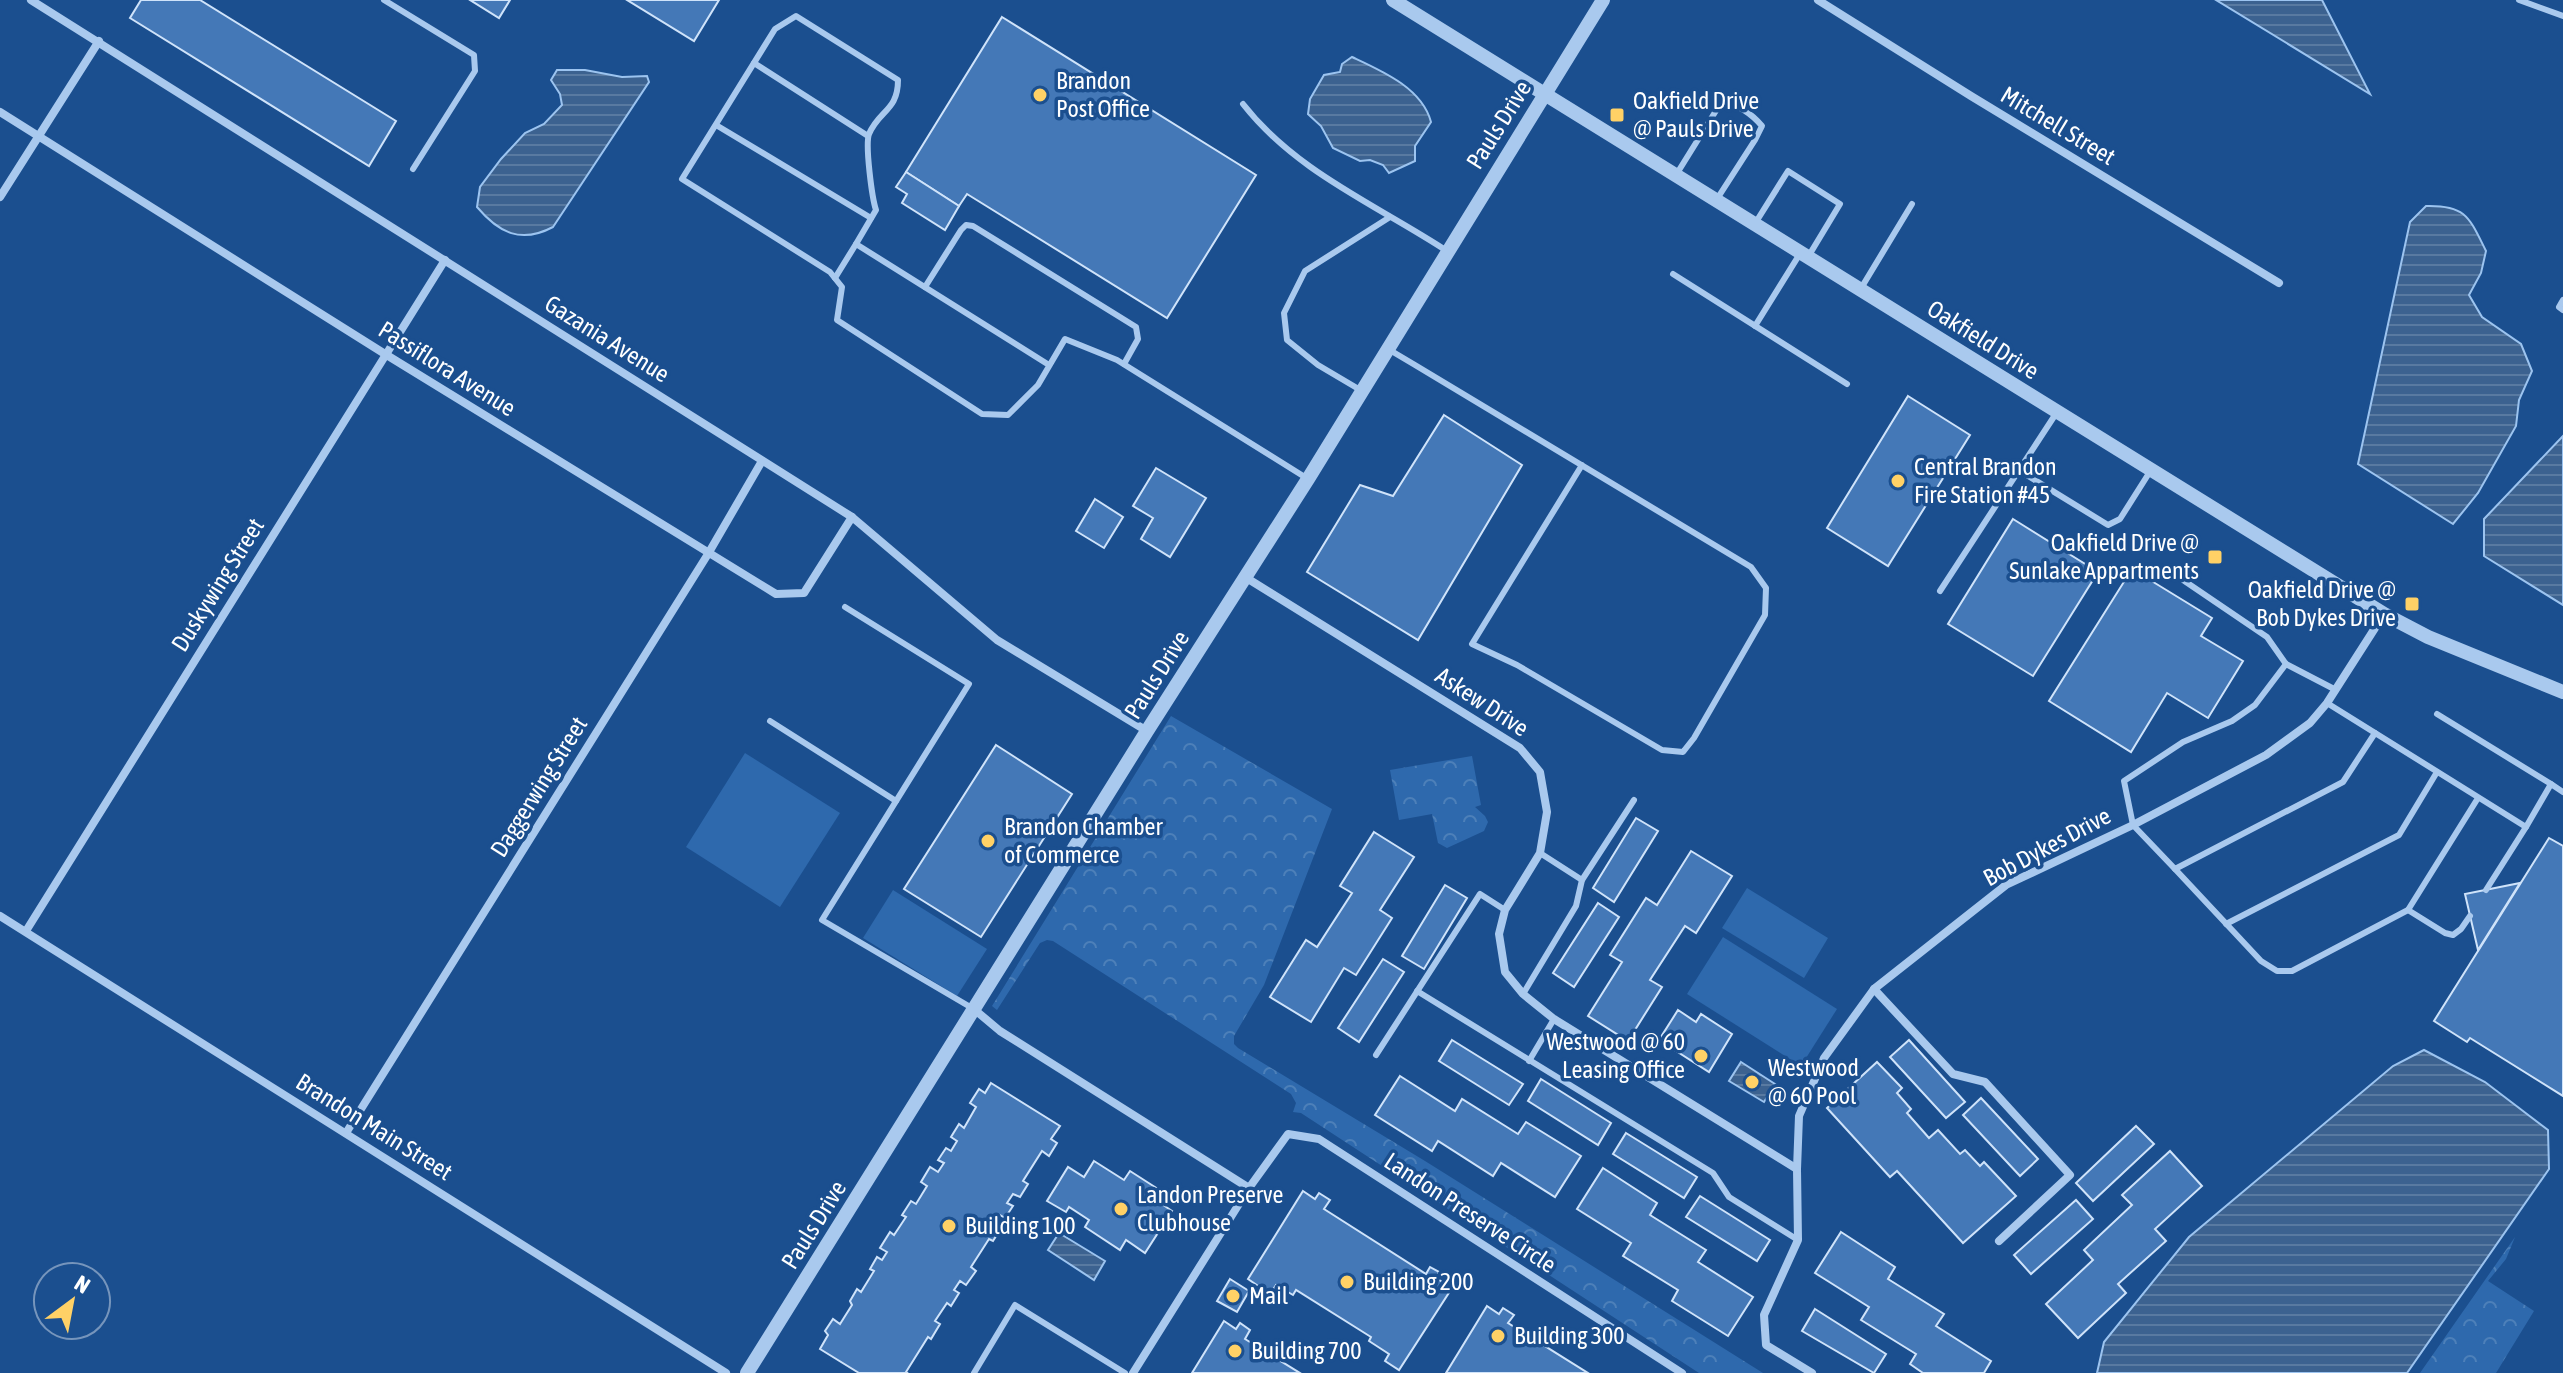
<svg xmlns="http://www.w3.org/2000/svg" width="2563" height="1373" viewBox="0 0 2563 1373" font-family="'Asap Condensed',sans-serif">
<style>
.grass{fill:#2e69ad}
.forest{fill:url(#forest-crowns)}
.water{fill:url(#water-rules);stroke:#9cc4f0;stroke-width:2}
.building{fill:#4478b7;stroke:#cfe3fa;stroke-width:2}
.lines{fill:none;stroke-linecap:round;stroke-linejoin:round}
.service{stroke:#a9c9ee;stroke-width:6}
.minor{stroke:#a9c9ee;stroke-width:8}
.tertiary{stroke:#a9c9ee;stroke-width:14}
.poi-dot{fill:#ffd166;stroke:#1b4f8f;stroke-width:3}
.labels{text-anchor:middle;stroke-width:7;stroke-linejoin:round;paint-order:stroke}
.poi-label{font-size:24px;fill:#fff;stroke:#1b4f8f;text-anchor:start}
.street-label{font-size:24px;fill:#fff;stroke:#1b4f8f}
</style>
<defs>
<pattern id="forest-crowns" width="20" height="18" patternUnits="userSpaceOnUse" patternTransform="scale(2)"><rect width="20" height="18" fill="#2e69ad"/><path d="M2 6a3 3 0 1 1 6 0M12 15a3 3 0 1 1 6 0" fill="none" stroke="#4d80b9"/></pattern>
<pattern id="water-rules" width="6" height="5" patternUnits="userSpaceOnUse" patternTransform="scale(2)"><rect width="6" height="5" fill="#3c6290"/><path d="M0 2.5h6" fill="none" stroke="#597aa1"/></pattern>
</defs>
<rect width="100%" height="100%" fill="#1b4f8f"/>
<!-- grass -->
<g class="grass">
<polygon points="745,753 840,813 780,907 686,847"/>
<polygon points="1747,888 1828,938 1804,978 1722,928"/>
<polygon points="893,890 987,949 957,996 863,938"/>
<polygon points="1723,937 1837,1009 1801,1066 1687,994"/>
</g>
<!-- forest -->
<g class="forest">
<polygon points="1171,716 1332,809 1264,985 1234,1036 1234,1044 1238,1048 1425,1161 1763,1373 1699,1373 1301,1113 1293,1112 1296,1103 1291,1094 1053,941 1047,940 1040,943 997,1010 992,1006"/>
<polygon points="1472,756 1481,805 1475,807 1485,816 1488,822 1484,831 1447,848 1438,843 1432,814 1399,820 1390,770"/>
<polygon points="2515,1237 2506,1259 2488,1281 2534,1311 2496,1373 2420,1373"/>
</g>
<!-- water -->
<g class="water">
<polygon points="2216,0 2322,0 2370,94"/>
<path d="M 1352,57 C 1382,71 1422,88 1431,122 L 1415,146 L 1415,161 L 1389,173 L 1383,165 L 1370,160 L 1360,161 L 1333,148 L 1321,126 L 1308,114 L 1310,99 L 1324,75 L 1340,72 L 1342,64 Z"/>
<path d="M 557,70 L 585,70 L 622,77 L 647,76 L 649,82 L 553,227 C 521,244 499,233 477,207 L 480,187 L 501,159 L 525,133 L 544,124 L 562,105 L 560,94 L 551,80 Z"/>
<path d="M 2426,206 C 2466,205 2469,217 2486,251 L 2481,273 L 2469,295 L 2482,317 L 2521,344 L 2532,371 L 2519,400 L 2516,426 L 2478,493 L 2453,524 L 2358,464 L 2410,222 Z"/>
<polygon points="2563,436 2563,605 2484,556 2484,519"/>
<polygon points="2424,1050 2485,1082 2548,1130 2549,1169 2407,1373 2097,1373 2104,1342 2189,1237 2393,1066"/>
<polygon points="1741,1062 1775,1084 1764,1102 1729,1081"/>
<polygon points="1059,1233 1105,1261 1094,1280 1048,1250"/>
</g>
<!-- building -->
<g class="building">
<polygon points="141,0 200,0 396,121 369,166 130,18"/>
<polygon points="470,0 510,0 499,18"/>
<polygon points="627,0 719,0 694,41"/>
<polygon points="1002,17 1256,175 1167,318 967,194 959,206 906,172"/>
<polygon points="906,172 959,206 945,230 902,203 907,194 896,187"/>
<polygon points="1908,396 1970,435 1888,566 1827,528"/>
<polygon points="1444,415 1522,465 1418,640 1307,572 1360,485 1393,496"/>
<polygon points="1156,468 1206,498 1170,557 1141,539 1153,518 1133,506"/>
<polygon points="1095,499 1123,517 1104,548 1076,531"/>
<polygon points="2013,519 2098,572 2033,676 1948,624"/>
<polygon points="2132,569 2212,618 2201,636 2243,661 2208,718 2167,693 2131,752 2049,701"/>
<polygon points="996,745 1072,794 981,937 904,889"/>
<polygon points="1636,818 1658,831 1614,902 1593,888"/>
<polygon points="1374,832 1414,857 1380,910 1392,918 1356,975 1344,968 1311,1022 1270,997 1306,940 1317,947 1352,893 1340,886"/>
<polygon points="2549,838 2563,846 2563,1096 2470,1038 2467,1042 2434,1021"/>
<polygon points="1691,851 1732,876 1696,933 1685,926 1650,980 1662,987 1628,1041 1588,1016 1622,962 1610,955 1646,898 1657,905"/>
<polygon points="2520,883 2478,950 2465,894"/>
<polygon points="1445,885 1467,898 1424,969 1402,956"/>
<polygon points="1598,903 1619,917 1574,987 1553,973"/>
<polygon points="1383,959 1404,972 1359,1042 1338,1028"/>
<polygon points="1678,1010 1696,1022 1701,1014 1732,1034 1709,1072 1659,1040"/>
<polygon points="1452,1040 1523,1084 1509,1105 1439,1061"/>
<polygon points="1909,1040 1965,1102 1946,1118 1890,1057"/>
<polygon points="1877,1062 1902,1088 1897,1093 1911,1109 1907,1113 1929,1138 1938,1130 1960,1154 1965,1150 1980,1166 1984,1162 2016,1196 1963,1243 1897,1171 1890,1177 1827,1108"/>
<polygon points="1400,1076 1455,1111 1462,1099 1518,1134 1526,1122 1581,1156 1555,1197 1501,1163 1493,1176 1438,1141 1432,1151 1375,1115"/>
<polygon points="1541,1079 1611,1123 1598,1145 1528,1101"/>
<polygon points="991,1083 1060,1126 1051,1139 1057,1143 1049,1156 1042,1151 1023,1181 1028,1184 1020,1197 1013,1194 1007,1203 1013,1206 1005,1218 1000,1215 994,1224 1001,1228 993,1241 989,1239 971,1267 976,1271 966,1285 960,1281 954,1290 959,1293 951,1306 947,1303 935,1321 940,1324 931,1339 928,1337 906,1372 908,1373 859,1373 820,1349 828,1335 825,1331 833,1319 840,1324 852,1305 850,1301 857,1289 861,1292 874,1271 870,1269 877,1257 882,1260 887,1252 880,1248 890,1232 894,1235 906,1217 902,1215 911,1201 916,1204 927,1186 921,1182 930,1167 938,1172 944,1163 938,1160 946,1148 951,1151 957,1141 951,1137 959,1124 964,1128 976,1107 970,1103 979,1089 985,1093"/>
<polygon points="1981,1098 2038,1159 2020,1176 1963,1115"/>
<polygon points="2136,1126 2154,1144 2093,1201 2076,1183"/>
<polygon points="1626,1133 1697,1177 1684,1198 1613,1154"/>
<polygon points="2170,1151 2202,1186 2155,1229 2166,1241 2118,1284 2126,1293 2078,1338 2046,1304 2093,1260 2084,1250 2132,1205 2122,1195"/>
<polygon points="1094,1161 1124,1180 1130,1171 1158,1189 1153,1198 1172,1211 1145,1253 1126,1240 1120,1250 1085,1227 1089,1220 1069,1207 1066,1212 1047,1201 1068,1167 1084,1177"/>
<polygon points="1603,1168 1657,1203 1650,1215 1706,1250 1698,1262 1753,1297 1728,1336 1672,1301 1678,1290 1623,1256 1631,1243 1577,1209"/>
<polygon points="1303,1191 1315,1199 1319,1193 1330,1200 1324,1209 1426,1274 1430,1267 1439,1272 1436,1278 1452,1288 1399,1370 1385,1361 1389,1354 1369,1341 1371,1337 1296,1290 1293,1295 1276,1285 1270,1294 1248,1279"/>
<polygon points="1700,1196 1770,1240 1757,1261 1686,1217"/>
<polygon points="2076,1200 2093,1219 2031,1274 2014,1255"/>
<polygon points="1841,1232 1895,1267 1888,1279 1944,1314 1936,1326 1991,1361 1984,1373 1923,1373 1910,1364 1916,1354 1861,1320 1869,1307 1815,1273"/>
<polygon points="1230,1279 1249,1291 1237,1312 1217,1301"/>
<polygon points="1487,1306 1499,1314 1503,1308 1514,1315 1508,1323 1588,1373 1446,1373"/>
<polygon points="1815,1309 1886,1354 1874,1373 1802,1331"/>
<polygon points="1224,1321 1236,1329 1240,1323 1250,1330 1245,1339 1300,1373 1192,1373"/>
</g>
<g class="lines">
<!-- service -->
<g class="service">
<polyline points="384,0 474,55 475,71 413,169"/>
<polyline points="2519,0 2563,16"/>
<polyline points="754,63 868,136"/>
<path d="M 1243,104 C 1296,172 1377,205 1447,251"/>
<polyline points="716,125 871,218"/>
<path d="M 1676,175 L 1722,101 C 1739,105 1751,113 1762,126 L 1755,140 L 1717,199"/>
<polyline points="1756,222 1788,171 1840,204 1808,257"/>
<polyline points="1673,274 1847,384"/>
<polyline points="835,278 856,244"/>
<polyline points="925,287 961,230 966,225 973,226 1136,327 1138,339 1124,364"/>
<polyline points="1860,290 1912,204"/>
<polyline points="2563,300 2559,307 2563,310"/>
<polyline points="1755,326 1801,252"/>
<polyline points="1388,349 1415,365 1751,567 1766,588 1765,615 1694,738 1683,752 1662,750 1517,665 1472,644 1582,465"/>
<path d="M 1049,365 L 856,244 L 876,210 C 872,198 865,145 869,134 C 879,110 898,111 898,80 L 796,16 L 775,29 L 682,179 L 830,272 L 842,287 L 837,320 L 982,414 L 1008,415 L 1038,385 L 1065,339 L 1117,360 L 1308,479"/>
<polyline points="1362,391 1318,365 1287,340 1284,313 1305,271 1390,217"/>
<polyline points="2020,471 2108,525 2120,519 2151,470"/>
<polyline points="2183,580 2267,637 2286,664"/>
<polyline points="1940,591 2057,412"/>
<polyline points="845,607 969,684 822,920 972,1008"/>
<polyline points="2336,690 2286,664 2255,705 2232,721 2183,742 2124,781 2133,825 2175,869 2343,782 2375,733"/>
<polyline points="2327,703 2526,827 2551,784 2563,792"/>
<polyline points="2437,714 2551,784"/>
<polyline points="770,721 896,801"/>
<polyline points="1540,853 1582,880"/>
<polyline points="2175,869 2261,961 2277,971 2292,971 2408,910 2478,798"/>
<polyline points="2486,890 2526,827"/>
<polyline points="2408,910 2445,933 2453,935 2461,929 2470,916"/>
<polyline points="2226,924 2399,835 2437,772"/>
<polyline points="1417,991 1713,1173 1729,1197 1798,1240"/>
<polyline points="1523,994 1576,906 1582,880 1634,800"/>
<polyline points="1376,1055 1480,894 1505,910"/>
<polyline points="1529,1061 1554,1019"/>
<polyline points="974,1373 1015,1305 1125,1373"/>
</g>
<!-- minor -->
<g class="minor">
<polyline points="31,0 852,517 997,640 1147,731"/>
<polyline points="1818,0 1971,96 2279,283"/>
<polyline points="0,112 385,354 776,594 804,593 852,517"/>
<polyline points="0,197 99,41"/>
<polyline points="1245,577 1520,748 1540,772 1547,812 1540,853 1505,910 1499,934 1505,972 1523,994 1554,1019 1797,1169 1798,1240 1764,1315 1766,1345 1812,1373"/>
<polyline points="0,916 726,1373"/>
<polyline points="26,931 445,260"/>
<polyline points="1874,989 1953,1074 1985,1082 2070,1175 1999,1241"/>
<polyline points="975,1010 1000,1031 1249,1188 1288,1134 1319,1139 1682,1373"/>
<polyline points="346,1133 708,554 762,461"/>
<polyline points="1797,1169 1799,1116 1824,1058 1874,989 2006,885 2133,825 2266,755 2310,723 2327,703 2384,614"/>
<polyline points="1133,1373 1249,1188"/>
</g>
<!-- tertiary -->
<g class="tertiary">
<polyline points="1393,0 2384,614 2428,637 2563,692"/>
<polyline points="747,1373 1147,731 1308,479 1603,0"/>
</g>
</g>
<!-- markers -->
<g class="poi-dot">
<circle cx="1040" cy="95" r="8"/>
<rect x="1609" y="107" width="16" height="16" rx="4"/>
<circle cx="1898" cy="481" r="8"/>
<rect x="2207" y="549" width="16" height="16" rx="4"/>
<rect x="2404" y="596" width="16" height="16" rx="4"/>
<circle cx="988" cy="841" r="8"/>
<circle cx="1701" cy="1056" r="8"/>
<circle cx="1752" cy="1082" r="8"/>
<circle cx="1121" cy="1209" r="8"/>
<circle cx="949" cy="1226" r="8"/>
<circle cx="1347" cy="1282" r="8"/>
<circle cx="1233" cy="1296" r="8"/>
<circle cx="1498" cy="1336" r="8"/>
<circle cx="1235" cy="1351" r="8"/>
</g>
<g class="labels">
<!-- poi labels -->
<g class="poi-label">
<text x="1056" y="89">Brandon<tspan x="1056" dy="28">Post Office</tspan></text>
<text x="1633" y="109">Oakfield Drive<tspan x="1633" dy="28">@ Pauls Drive</tspan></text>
<text x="1914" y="475">Central Brandon<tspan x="1914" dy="28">Fire Station #45</tspan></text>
<text x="2199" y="551" text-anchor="end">Oakfield Drive @<tspan x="2199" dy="28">Sunlake Appartments</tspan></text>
<text x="2396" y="598" text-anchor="end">Oakfield Drive @<tspan x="2396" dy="28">Bob Dykes Drive</tspan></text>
<text x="1004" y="835">Brandon Chamber<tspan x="1004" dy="28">of Commerce</tspan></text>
<text x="1685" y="1050" text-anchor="end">Westwood @ 60<tspan x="1685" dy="28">Leasing Office</tspan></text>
<text x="1768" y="1076">Westwood<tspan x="1768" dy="28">@ 60 Pool</tspan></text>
<text x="1137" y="1203">Landon Preserve<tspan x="1137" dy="28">Clubhouse</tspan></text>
<text x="965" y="1234">Building 100</text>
<text x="1363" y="1290">Building 200</text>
<text x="1249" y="1304">Mail</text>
<text x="1514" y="1344">Building 300</text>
<text x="1251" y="1359">Building 700</text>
</g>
<!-- street labels -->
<g class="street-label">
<text transform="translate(1499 125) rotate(-58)" y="8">Pauls Drive</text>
<text transform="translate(2058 126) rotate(31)" y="8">Mitchell Street</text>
<text transform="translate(607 339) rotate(32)" y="8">Gazania Avenue</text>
<text transform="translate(1983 340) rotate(32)" y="8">Oakfield Drive</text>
<text transform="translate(447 369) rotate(32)" y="8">Passiflora Avenue</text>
<text transform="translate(218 585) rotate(-58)" y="8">Duskywing Street</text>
<text transform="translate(1157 675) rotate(-58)" y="8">Pauls Drive</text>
<text transform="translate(1482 702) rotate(33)" y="8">Askew Drive</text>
<text transform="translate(539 787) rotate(-58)" y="8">Daggerwing Street</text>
<text transform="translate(2047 847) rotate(-28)" y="8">Bob Dykes Drive</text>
<text transform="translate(374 1127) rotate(32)" y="8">Brandon Main Street</text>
<text transform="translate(1470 1213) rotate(33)" y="8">Landon Preserve Circle</text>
<text transform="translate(814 1225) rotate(-58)" y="8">Pauls Drive</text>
</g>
</g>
<!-- north arrow -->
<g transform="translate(72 1301) rotate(32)"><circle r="38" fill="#1b4f8f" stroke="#7695bc" stroke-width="2"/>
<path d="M0-6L14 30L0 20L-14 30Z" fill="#ffd166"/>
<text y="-12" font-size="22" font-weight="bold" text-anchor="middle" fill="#ffffff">N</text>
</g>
</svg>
